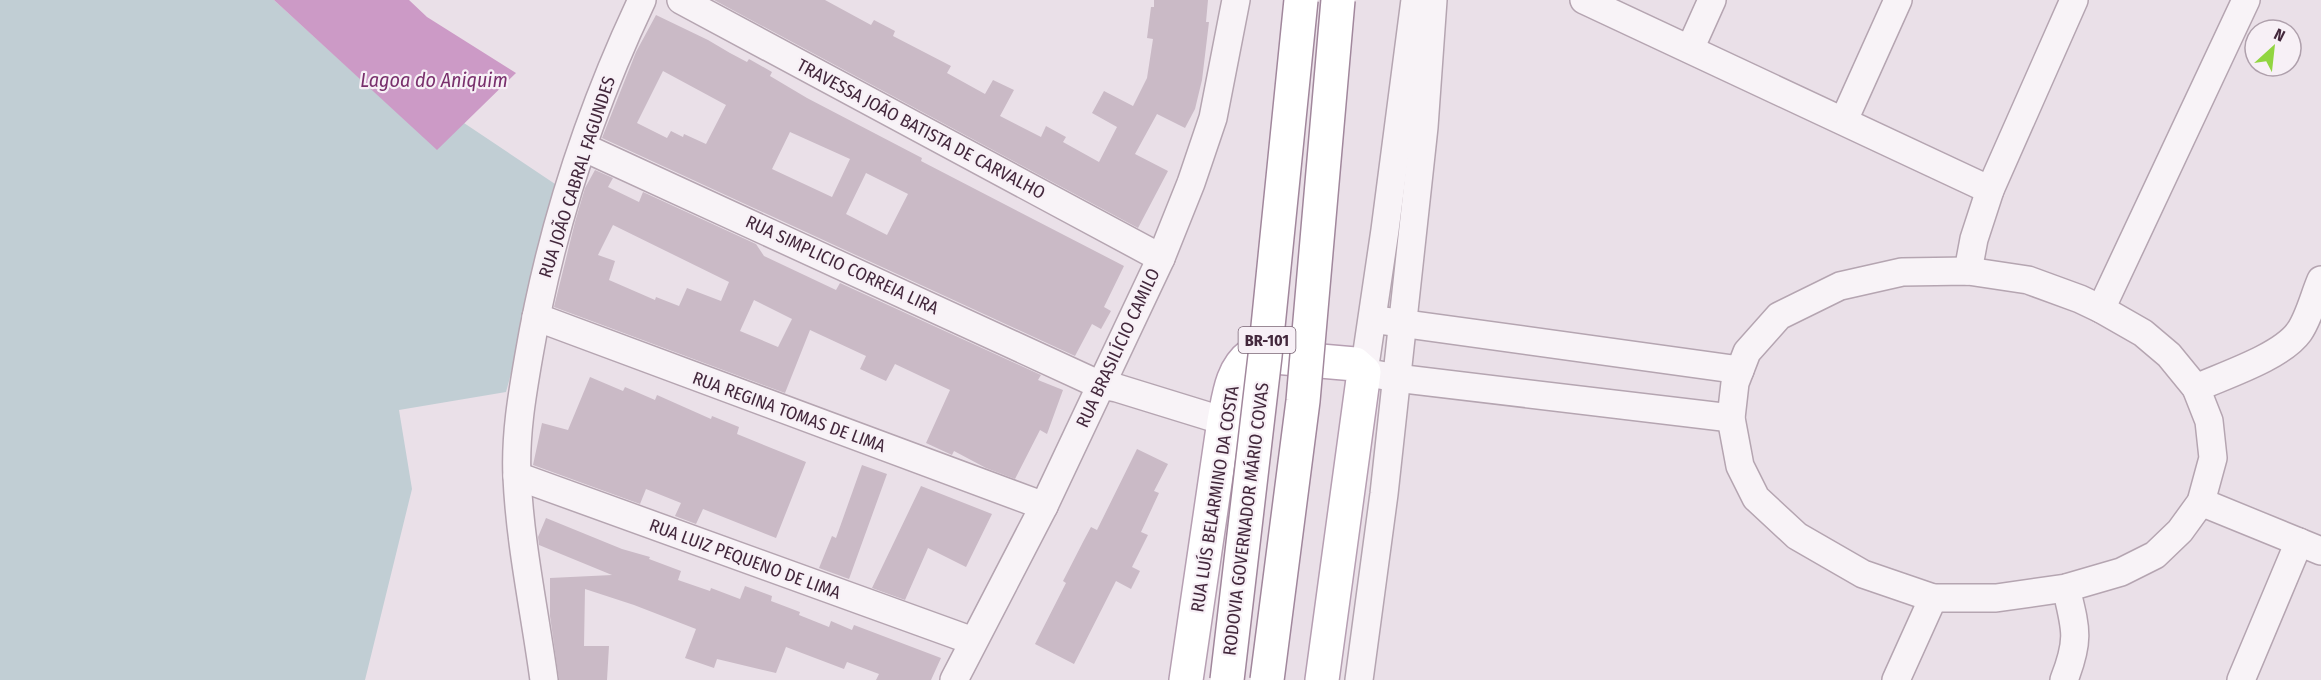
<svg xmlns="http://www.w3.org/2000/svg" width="2321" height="680" viewBox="0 0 2321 680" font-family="'Fira Sans Condensed',sans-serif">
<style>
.green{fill:#c1ced4}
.water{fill:#cc9ac6}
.building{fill:#cabac6;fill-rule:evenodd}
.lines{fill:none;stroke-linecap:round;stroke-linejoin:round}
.minor-casing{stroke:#b5a5b1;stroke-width:30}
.major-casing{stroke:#b69fb2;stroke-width:36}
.minor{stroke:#f8f3f7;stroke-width:27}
.major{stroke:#fff;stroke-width:33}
.highway-bridge-casing{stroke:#a1879c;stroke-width:36;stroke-linecap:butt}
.highway-bridge{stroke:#fff;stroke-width:33}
.labels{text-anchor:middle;stroke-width:4.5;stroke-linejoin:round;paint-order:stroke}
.shield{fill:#f7f0f6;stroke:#796474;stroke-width:1.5}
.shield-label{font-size:16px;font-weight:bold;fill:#43283c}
.street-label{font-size:18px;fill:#43283c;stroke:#f7f0f6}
.water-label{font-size:20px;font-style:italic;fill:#79306d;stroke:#f7f0f6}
</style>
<rect width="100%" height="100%" fill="#eae0e8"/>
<!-- green -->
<polygon class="green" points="0,0 274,0 437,149 464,123 561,188 506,392 399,410 412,489 365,680 0,680"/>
<!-- water -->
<polygon class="water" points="274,0 409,0 427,17 516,73 437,150"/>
<!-- building -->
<g class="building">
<polygon points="714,0 825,0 871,25 874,20 895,31 893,36 951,66 947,73 985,94 993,80 1014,90 1000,116 1041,137 1046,126 1066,137 1063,142 1099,162 1117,127 1092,113 1104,91 1133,106 1147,78 1153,39 1147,38 1151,7 1154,7 1154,0 1208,0 1206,22 1209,22 1202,80 1195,109 1185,128 1157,114 1135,154 1168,171 1138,228"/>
<path d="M 656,15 L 708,40 L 730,53 L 747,62 L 749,59 L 772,72 L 770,76 L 807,98 L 922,158 L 921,161 L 1124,266 L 1104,307 L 1111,311 L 1101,329 L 1092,324 L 1075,356 L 602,138 L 636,52 ZM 663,71 L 726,105 L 706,144 L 684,134 L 683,137 L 671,131 L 667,138 L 637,123 ZM 790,132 L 850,159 L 832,197 L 772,169 ZM 866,173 L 908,194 L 887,235 L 846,214 Z"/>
<path d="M 595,170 L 613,178 L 608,187 L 639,202 L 643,192 L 756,244 L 764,256 L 836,290 L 840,283 L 1041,375 L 1038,380 L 1063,390 L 1047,434 L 1040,430 L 1015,479 L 986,468 L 954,451 L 952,455 L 926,443 L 950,390 L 895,364 L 886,381 L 860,369 L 866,356 L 810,330 L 785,393 L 554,307 L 575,222 L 585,188 ZM 613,225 L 729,282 L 721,301 L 687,288 L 679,306 L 656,297 L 655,300 L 609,280 L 615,261 L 598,255 ZM 754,300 L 792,319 L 778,347 L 740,331 Z"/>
<polygon points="590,377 623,391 625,387 655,400 657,395 711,419 712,416 739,427 737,434 806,462 776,538 703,509 696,524 675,516 681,503 646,489 640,504 533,465 542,423 568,430"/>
<polygon points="1137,449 1168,464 1154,491 1159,493 1141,532 1148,535 1132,567 1140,571 1131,589 1116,581 1074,664 1035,644 1066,583 1063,581 1084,540 1091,527 1097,530"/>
<polygon points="862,465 887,474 849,579 819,568 832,536 836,538"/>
<polygon points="921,486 992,514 966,567 928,548 905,600 872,588"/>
<polygon points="546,518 622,549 650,557 649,559 681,571 678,580 710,591 711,588 740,599 745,586 772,596 771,601 800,612 799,615 829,627 831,621 852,630 854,625 941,658 931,680 876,680 879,674 847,662 844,669 786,647 776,673 717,659 714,668 685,658 696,629 634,605 585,589 584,646 609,646 607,680 559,680 550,616 550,578 612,575 539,545 538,537"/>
</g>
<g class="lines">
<!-- minor casing -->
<g class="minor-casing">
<g id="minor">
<polyline points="681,0 1161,258"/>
<polyline points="1415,0 1385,230 1364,372 1396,378 1731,418"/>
<polyline points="1584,0 1990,190"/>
<polyline points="1690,49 1712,0"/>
<polyline points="1844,120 1898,0"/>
<polyline points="583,147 1100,385 1117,388 1224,421"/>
<polygon points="1968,271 2028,280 2080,299 2101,309 2143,333 2169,355 2196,388 2209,421 2213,458 2201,502 2180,531 2155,555 2121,572 2066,588 1996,598 1933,598 1863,574 1797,536 1756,498 1740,466 1731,418 1735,383 1747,352 1779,316 1840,286 1902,272"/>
<polyline points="1968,271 1974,239 1990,190 2074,0"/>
<polyline points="2101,309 2246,0"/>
<polyline points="536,317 1044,506"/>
<polyline points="1385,321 1740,370"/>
<path d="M 2196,388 C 2225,375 2281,357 2299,332 C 2309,318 2314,296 2321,280"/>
<polyline points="517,476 973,641"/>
<polyline points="2201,502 2321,551"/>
<path d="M 544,680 C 535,613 520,545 517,477 C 515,436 522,395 529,355 C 550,232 589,112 642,0"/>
<polyline points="954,680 1044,506 1161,258 1191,183 1213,118 1236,0"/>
<polyline points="1359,680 1384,494 1424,127 1433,0"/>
<polyline points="1896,680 1933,598"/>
<path d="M 2064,680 C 2080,639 2076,629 2066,588"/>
<polyline points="2241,680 2299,542"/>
</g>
</g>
<!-- major casing -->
<g class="major-casing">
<path id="major" d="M 1186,680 L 1224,421 C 1229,397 1231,370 1251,355 L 1355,364 L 1364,372 L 1322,680"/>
</g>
<!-- minor -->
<use href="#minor" class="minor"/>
<!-- major -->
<use href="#major" class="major"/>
<!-- highway-bridge casing -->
<g class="highway-bridge-casing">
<g id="highway-bridge">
<polyline points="1227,680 1265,356 1301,0"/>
<polyline points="1267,680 1303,401 1338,0"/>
</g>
</g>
<!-- highway-bridge -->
<use href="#highway-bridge" class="highway-bridge"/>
</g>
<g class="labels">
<!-- shield labels -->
<rect class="shield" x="1238.5" y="327" width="57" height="26" rx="4.5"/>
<g class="shield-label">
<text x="1267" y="346">BR-101</text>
</g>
<!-- street labels -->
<g class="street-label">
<text transform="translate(921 129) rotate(28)" y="6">TRAVESSA JOÃO BATISTA DE CARVALHO</text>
<text transform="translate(577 177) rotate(-72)" y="6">RUA JOÃO CABRAL FAGUNDES</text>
<text transform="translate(842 265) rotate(25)" y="6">RUA SIMPLICIO CORREIA LIRA</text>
<text transform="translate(1118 348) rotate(-65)" y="6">RUA BRASILÍCIO CAMILO</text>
<text transform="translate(789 412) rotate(20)" y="6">RUA REGINA TOMAS DE LIMA</text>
<text transform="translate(1215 499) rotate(-81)" y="6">RUA LUÍS BELARMINO DA COSTA</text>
<text transform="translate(1246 519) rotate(-83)" y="6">RODOVIA GOVERNADOR MÁRIO COVAS</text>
<text transform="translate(745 559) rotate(20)" y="6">RUA LUIZ PEQUENO DE LIMA</text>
</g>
<!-- water labels -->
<g class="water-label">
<text x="434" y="87">Lagoa do Aniquim</text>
</g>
</g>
<!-- north arrow -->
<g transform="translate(2273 48) rotate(27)"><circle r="28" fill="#f7f0f6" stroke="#afa0ac" stroke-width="1.5"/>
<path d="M0-4.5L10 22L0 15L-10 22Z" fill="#91d540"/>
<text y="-9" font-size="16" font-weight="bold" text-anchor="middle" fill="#43283c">N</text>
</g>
</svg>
